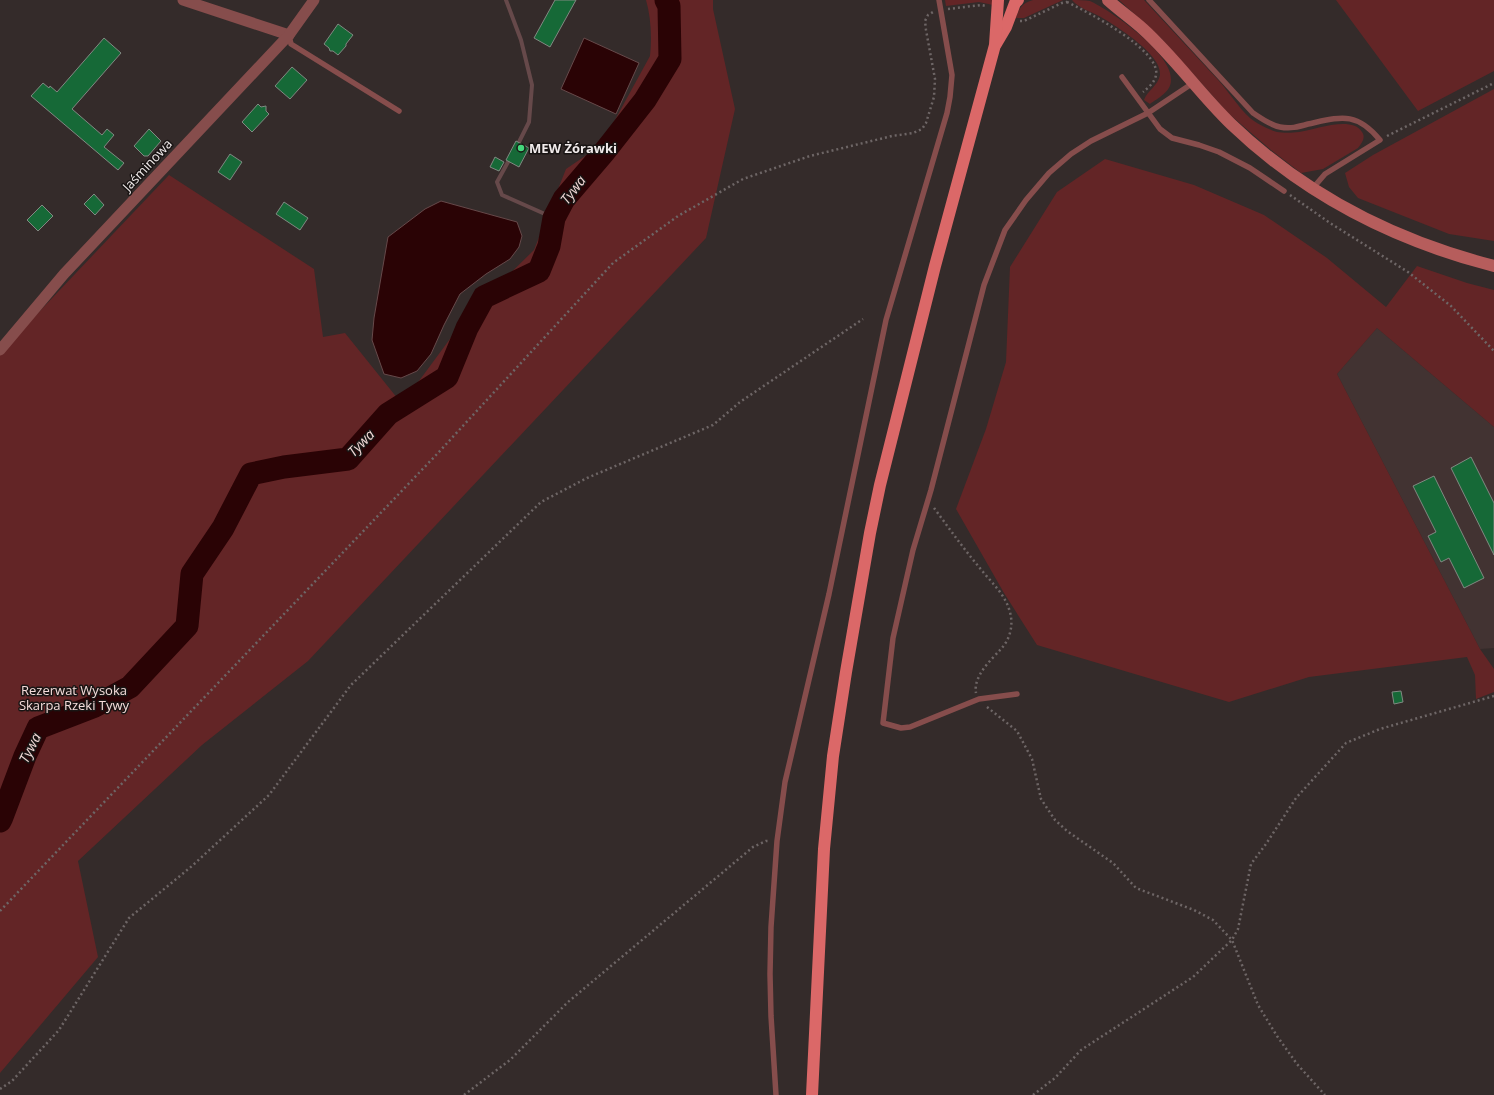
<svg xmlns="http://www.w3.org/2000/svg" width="1494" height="1095" viewBox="0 0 1494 1095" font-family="'Open Sans',sans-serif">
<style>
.built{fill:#423332}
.green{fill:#632526}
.water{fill:#2a0305;stroke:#66494a}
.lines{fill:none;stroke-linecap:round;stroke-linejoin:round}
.stream{stroke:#66494a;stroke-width:4}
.river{stroke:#2a0305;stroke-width:23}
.building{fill:#166937;stroke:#818982}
.path{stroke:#6e6666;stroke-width:2.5;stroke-dasharray:2 3;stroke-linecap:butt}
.lane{stroke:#864d4c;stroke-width:5.5}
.street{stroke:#864d4c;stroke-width:11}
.secondary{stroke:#b65d5c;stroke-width:12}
.primary{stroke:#db6868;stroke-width:12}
.poi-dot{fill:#44d77b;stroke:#191514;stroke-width:1.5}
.labels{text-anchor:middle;stroke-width:3;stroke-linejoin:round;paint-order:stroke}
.poi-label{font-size:13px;font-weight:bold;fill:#f1ebeb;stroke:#191514;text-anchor:start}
.street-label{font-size:13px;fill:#f1ebeb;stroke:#191514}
.park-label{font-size:13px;fill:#f5dcda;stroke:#191514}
.water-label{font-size:14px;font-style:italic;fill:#f3dad8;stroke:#191514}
</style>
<rect width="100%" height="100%" fill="#342b2a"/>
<!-- built -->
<polygon class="built" points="1377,328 1494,427 1494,648 1480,649 1337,374"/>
<!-- green -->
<g class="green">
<path d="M 646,0 L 713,0 L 713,9 L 735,109 L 706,238 L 308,661 L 202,745 L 78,861 L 98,957 L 0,1073 L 0,353 L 169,175 L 314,269 L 323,337 L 345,333 L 402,404 L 475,305 L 484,299 L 534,250 L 566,169 L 597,148 L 610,129 L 650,56 C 652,38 651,17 646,0 Z"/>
<polygon points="945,0 992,0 993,5 979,2 946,6"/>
<path d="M 1033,0 L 1063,0 L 1024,18 L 1016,18 C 1019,8 1022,3 1033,0 Z"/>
<path d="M 1072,0 C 1078,0 1085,0 1090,1 C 1112,11 1173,54 1171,80 C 1171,92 1158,98 1150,104 L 1144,100 C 1147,91 1158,86 1160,75 C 1163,55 1116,26 1101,17 C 1092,12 1078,8 1072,0 Z"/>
<path d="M 1119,0 L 1144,0 C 1169,27 1194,54 1219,81 C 1229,92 1238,107 1250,118 C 1257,124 1268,129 1277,132 C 1283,133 1292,133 1299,132 C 1314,130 1352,115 1362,132 C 1366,138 1362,143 1358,148 L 1323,169 L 1301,173 L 1271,150 L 1228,113 L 1161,38 Z"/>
<polygon points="1336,0 1494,0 1494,71 1418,111"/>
<polygon points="1494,89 1494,241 1449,234 1358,198 1349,187 1345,173 1373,155"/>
<polygon points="1105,159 1194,185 1264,215 1327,258 1386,307 1417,266 1467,283 1494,290 1494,427 1377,328 1337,374 1480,649 1494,669 1494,692 1476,699 1475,675 1467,657 1309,677 1229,702 1037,645 1004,593 956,509 986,429 1006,362 1010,267 1057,192"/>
</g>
<!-- water -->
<g class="water">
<polygon points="584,38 639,63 616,114 561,89"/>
<polygon points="441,201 517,222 522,236 519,247 510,259 486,274 460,294 444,325 431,354 417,371 401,378 384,374 372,340 374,318 388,237 425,209"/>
</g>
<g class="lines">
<!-- stream -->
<g class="stream">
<polyline points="506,0 521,40 532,85 529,122 519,142"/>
<polyline points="508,162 497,182 502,195 554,218"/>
</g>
<!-- river -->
<polyline class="river" points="0,821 2,817 25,756 38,728 95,706 130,687 187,626 192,574 223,528 251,474 284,467 348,459 388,414 447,377 467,328 484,297 539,271 549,246 554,218 564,199 605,151 645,100 670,59 669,6 666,0"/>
</g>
<!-- building -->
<g class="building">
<polygon points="555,0 576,0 550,47 534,38"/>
<polygon points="338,24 353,35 346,44 346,46 338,55 333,51 330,51 329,48 324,44"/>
<polygon points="104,38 121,53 72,109 102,135 107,129 114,135 104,147 124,163 118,170 31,96 43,83 49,88 50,86 57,92"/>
<polygon points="292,67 307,80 290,99 275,86"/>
<polygon points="258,104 261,107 266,106 266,111 269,114 252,132 242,122"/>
<polygon points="149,129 161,141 148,156 144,156 134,146"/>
<polygon points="516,141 529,148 519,167 506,160"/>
<polygon points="230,154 242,162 230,180 218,172"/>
<polygon points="495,157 504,162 499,171 490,167"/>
<polygon points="94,194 104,205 95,215 84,204"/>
<polygon points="284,202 308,218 300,230 276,214"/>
<polygon points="42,205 53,216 38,231 27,220"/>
<polygon points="1471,457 1494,503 1494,555 1451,468"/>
<polygon points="1434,476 1484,578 1464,588 1449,558 1441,562 1428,536 1436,532 1413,486"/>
<polygon points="1401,691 1403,702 1394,704 1392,692"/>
</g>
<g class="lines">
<!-- path -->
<g class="path">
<path d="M 1067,2 C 1086,11 1161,50 1156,75 C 1155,82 1148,88 1143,92"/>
<polyline points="948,9 981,5 986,6"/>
<polyline points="1020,21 1024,21 1062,3 1067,2 1068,0"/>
<polyline points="1387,136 1494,83"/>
<polyline points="1290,195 1330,223 1408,272 1451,306 1494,351"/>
<path d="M 934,508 C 949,528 963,548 979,567 C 989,580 1004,593 1009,609 C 1014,623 1011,638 1001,649 C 991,660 973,676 976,693"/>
<polyline points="987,707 1017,731 1032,759 1041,799 1055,820 1067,831 1113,863 1136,888 1194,910 1213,920 1232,940 1258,1005 1277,1036 1297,1064 1325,1095"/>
<polyline points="0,911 438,453 613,263 678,216 743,179 810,156 892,136 913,133 922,129 926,123 934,97 935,79 926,30 925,21 928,15 933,12"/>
<polyline points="0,1089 12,1081 59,1030 129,918 192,866 269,795 351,685 541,502 587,478 713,425 740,402 863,319"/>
<polyline points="464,1095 510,1060 568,1002 753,847 766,841 768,841"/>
<polyline points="1033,1095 1055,1078 1081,1050 1193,977 1232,940 1238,929 1251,864 1266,844 1296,798 1346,743 1380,729 1494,696"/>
</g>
<!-- lane -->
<g class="lane">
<path d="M 1149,0 L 1253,113 C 1262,119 1270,125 1280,127 C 1290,129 1298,127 1308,124 C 1341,117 1356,111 1380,140 L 1325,174 L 1313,188"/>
<polyline points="289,36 291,44 399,111"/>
<polyline points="1122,77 1160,129 1172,138 1199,145 1219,152 1250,168 1284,191"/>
<polyline points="1017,694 979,699 910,727 901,728 883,723 893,638 913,550 931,490 984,285 1005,230 1026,200 1049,173 1071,154 1091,141 1148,113 1193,83"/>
<polyline points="776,1095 771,1016 770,974 771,927 777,841 785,782 829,594 886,320 947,113 950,97 952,75 939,0"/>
</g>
<!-- street -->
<g class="street">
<polyline points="183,0 289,35"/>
<polyline points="0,350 64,274 289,35 314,0"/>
</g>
<!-- secondary -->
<path class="secondary" d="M 1108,0 C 1119,10 1132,19 1143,29 C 1175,58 1200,94 1231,124 C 1305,195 1396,241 1494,266"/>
<!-- primary -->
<g class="primary">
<polyline points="996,44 1006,27 1015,3 1018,0"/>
<polyline points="812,1095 824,849 833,756 846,672 870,533 880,485 935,266 995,45 998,0"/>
</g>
</g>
<!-- markers -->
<circle class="poi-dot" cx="521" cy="148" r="4"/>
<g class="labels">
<!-- poi labels -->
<g class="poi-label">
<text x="529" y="153">MEW Żórawki</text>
</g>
<!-- street labels -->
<g class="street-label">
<text transform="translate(147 165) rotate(-47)" y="5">Jaśminowa</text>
</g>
<!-- park labels -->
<g class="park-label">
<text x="74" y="695">Rezerwat Wysoka<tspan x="74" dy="15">Skarpa Rzeki Tywy</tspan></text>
</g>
<!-- water labels -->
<g class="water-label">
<text transform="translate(573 190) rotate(-53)" y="5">Tywa</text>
<text transform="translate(361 443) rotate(-46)" y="5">Tywa</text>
<text transform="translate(30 748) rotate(-64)" y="5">Tywa</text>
</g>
</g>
</svg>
